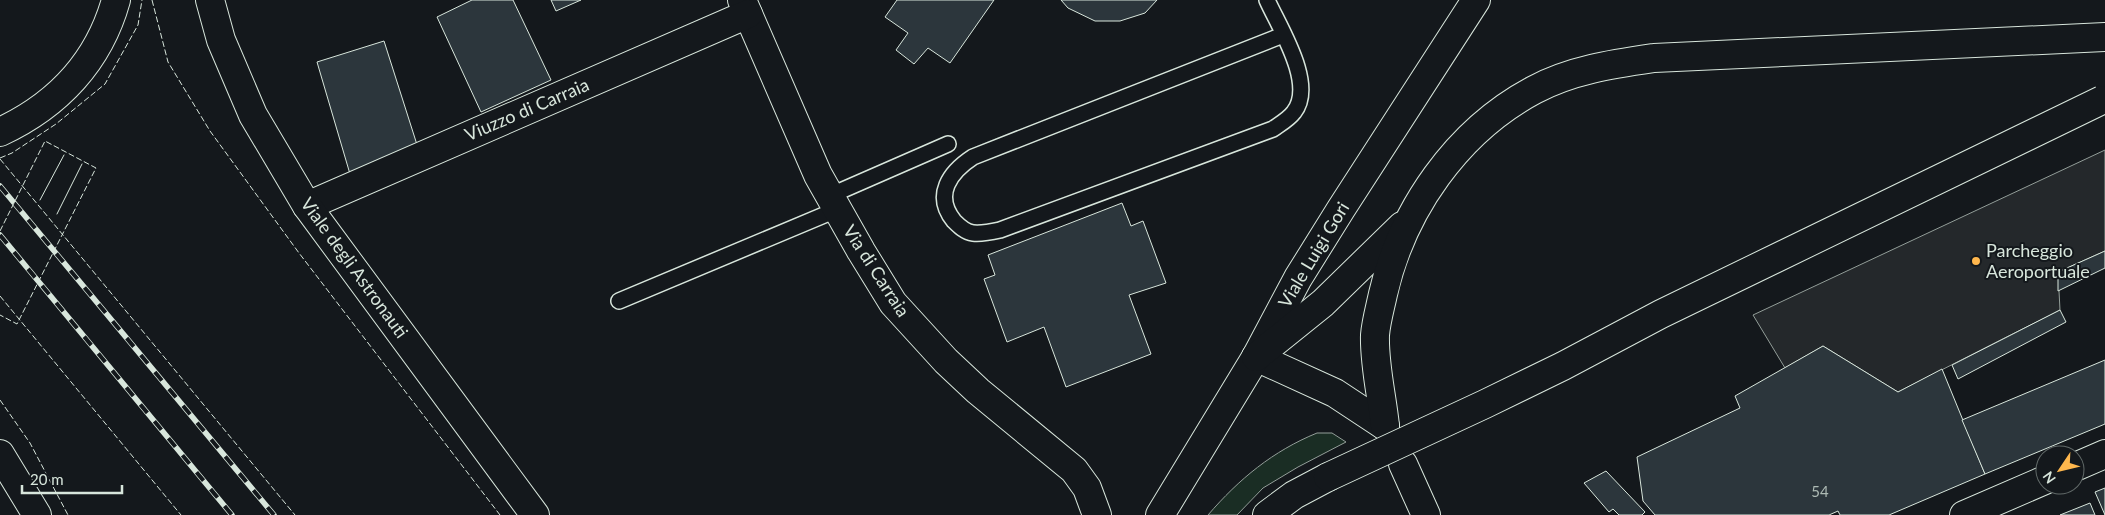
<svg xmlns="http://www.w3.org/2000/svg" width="2105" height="515" viewBox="0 0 2105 515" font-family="Lato,sans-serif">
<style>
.green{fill:#1a2d24;stroke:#939e99}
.parking{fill:#24282b;stroke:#939e99}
.building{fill:#2c363c;stroke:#d8e6dc}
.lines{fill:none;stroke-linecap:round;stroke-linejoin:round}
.lane-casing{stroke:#d8e6dc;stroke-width:18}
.street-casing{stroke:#d8e6dc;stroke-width:30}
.secondary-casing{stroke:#d8e6dc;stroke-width:30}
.primary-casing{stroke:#d8e6dc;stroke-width:30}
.highway-casing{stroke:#d8e6dc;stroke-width:30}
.lane{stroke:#14181c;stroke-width:15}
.street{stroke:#14181c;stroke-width:28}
.secondary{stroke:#14181c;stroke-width:28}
.primary{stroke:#14181c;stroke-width:28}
.highway{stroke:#14181c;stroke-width:28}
.tram{stroke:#d8e6dc;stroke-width:1}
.rail-casing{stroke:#d8e6dc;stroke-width:5.5}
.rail{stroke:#14181c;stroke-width:4;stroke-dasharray:11;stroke-linecap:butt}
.highway-bridge-casing{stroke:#d8e6dc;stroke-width:30;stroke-linecap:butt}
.highway-bridge{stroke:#14181c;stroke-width:28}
.fence{stroke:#d8e6dc;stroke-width:1;stroke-dasharray:6 2.5;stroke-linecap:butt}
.poi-dot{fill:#ffb74d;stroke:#14181c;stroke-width:2}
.labels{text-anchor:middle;stroke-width:4;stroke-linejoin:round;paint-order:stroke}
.number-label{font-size:15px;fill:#adbab4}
.street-label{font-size:18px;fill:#d8e6dc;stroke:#14181c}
.poi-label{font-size:18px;fill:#d8e6dc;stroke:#14181c;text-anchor:start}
</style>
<rect width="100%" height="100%" fill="#14181c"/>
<!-- green -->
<path class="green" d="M 1317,433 L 1332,433 L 1346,442 L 1298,467 L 1263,488 L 1237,515 L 1208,515 C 1239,479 1273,451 1317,433 Z"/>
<!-- parking -->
<polygon class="parking" points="2105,150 2105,251 2058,272 2060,310 1898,392 1823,346 1785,368 1753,315"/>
<!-- building -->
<g class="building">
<polygon points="472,0 513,0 551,80 481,112 437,17"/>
<polygon points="551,0 581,0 556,11"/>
<polygon points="897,0 994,0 950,63 928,48 914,64 896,50 908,33 885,17"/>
<polygon points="1061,0 1157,0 1145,13 1120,21 1095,21 1068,8"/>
<polygon points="384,41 419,151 350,174 317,62"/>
<polygon points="1122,203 1131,226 1143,221 1166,283 1129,295 1151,354 1066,387 1044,327 1007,342 984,279 995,275 988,255"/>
<polygon points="2105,251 2105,268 2058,291 2058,272"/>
<polygon points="2060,310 2066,322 1958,379 1952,365"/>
<polygon points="1823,346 1898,392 1942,369 1985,474 1889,515 1840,515 1838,511 1829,515 1655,515 1643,501 1637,457 1740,408 1735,396"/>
<polygon points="2105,360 2105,424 1985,474 1962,420"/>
<polygon points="1606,471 1645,512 1642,515 1619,515 1613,509 1609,512 1584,483"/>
<polygon points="2105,488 2105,515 2095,492"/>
<polygon points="2090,503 2095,515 2060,515"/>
</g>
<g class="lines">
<!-- lane casing -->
<g class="lane-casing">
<g id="lane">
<path d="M 1267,0 C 1279,27 1316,84 1294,112 C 1289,119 1280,124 1273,129 L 1000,230 C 991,232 982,234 973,233 C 965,232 959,226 954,221 C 933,195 950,172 973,157 L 1283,35"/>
<polyline points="829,196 948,144"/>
<polyline points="619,301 836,210"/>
</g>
</g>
<!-- street casing -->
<g class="street-casing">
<g id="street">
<polyline points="742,0 818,175 861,251 893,303 946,361 978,391 1074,470 1087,488 1097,515"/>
<polyline points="307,206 748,14"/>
<polyline points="2075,467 2105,454"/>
<polyline points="1964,515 2045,480"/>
</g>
</g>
<!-- secondary casing -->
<g class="secondary-casing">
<g id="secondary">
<polyline points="1385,426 1335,393 1256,357 1298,278 1341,209 1476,0"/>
<polyline points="1403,464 1426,515"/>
</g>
</g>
<!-- primary casing -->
<g class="primary-casing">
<g id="primary">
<polyline points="210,0 221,40 253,115 307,206 535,515"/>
<path d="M 0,132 C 58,105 99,61 116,0"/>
<polyline points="0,454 37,515"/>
<polyline points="1160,515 1256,357"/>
</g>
</g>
<!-- highway casing -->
<g class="highway-casing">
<g id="highway">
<polyline points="1256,357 1323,303 1402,226"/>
<path d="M 1385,426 C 1382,396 1374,365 1375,335 C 1376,322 1380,308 1383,294 C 1402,210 1457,131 1534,90 C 1571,70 1613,64 1654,58 L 2105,37"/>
<polyline points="1267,515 1294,495 1328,477"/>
</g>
</g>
<!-- lane -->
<use href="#lane" class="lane"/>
<!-- street -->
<use href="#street" class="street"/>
<!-- secondary -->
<use href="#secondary" class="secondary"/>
<!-- primary -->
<use href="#primary" class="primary"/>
<!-- highway -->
<use href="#highway" class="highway"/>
<!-- tram -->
<g class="tram">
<polyline points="40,200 64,155"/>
<polyline points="57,214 82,164"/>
</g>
<!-- rail casing -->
<g class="rail-casing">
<g id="rail">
<polyline points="0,186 274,515"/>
<polyline points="0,235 232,515"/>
</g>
</g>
<!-- rail -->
<use href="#rail" class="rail"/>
<!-- highway-bridge casing -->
<g class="highway-bridge-casing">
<polyline id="highway-bridge" points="1328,477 1485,404 1563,366 1661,314 2102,100"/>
</g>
<!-- highway-bridge -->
<use href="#highway-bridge" class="highway-bridge"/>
<!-- fence -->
<g class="fence">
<polyline points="152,0 168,62 210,131 299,253 500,515"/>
<polyline points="0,158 12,153 56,124 105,84 138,25 142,0"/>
<polyline points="0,159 295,515"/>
<polyline points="0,231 45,141 96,168 17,324 0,315"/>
<polyline points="0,296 181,515"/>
<polyline points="0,400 30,443 68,515"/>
</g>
</g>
<!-- markers -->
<circle class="poi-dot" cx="1976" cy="261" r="5"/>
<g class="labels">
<!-- number labels -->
<g class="number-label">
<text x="1820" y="497">54</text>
</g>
<!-- street labels -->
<g class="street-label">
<text transform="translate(527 110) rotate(-23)" y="6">Viuzzo di Carraia</text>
<text transform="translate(1314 255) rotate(-59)" y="6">Viale Luigi Gori</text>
<text transform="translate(354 268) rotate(54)" y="6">Viale degli Astronauti</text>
<text transform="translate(876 271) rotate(57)" y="6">Via di Carraia</text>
</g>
<!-- poi labels -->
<g class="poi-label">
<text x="1986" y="257">Parcheggio<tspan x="1986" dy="21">Aeroportuale</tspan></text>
</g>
</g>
<!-- north arrow -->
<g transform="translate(2060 470) rotate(235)"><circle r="24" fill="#14181c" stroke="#626a69"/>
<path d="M0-4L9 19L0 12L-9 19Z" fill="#ffb74d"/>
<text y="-8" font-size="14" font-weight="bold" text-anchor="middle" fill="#d8e6dc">N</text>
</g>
<!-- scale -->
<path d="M22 485v8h100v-8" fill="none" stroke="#d8e6dc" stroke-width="2.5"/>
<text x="30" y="485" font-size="15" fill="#d8e6dc" stroke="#14181c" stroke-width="4" paint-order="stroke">20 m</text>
</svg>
